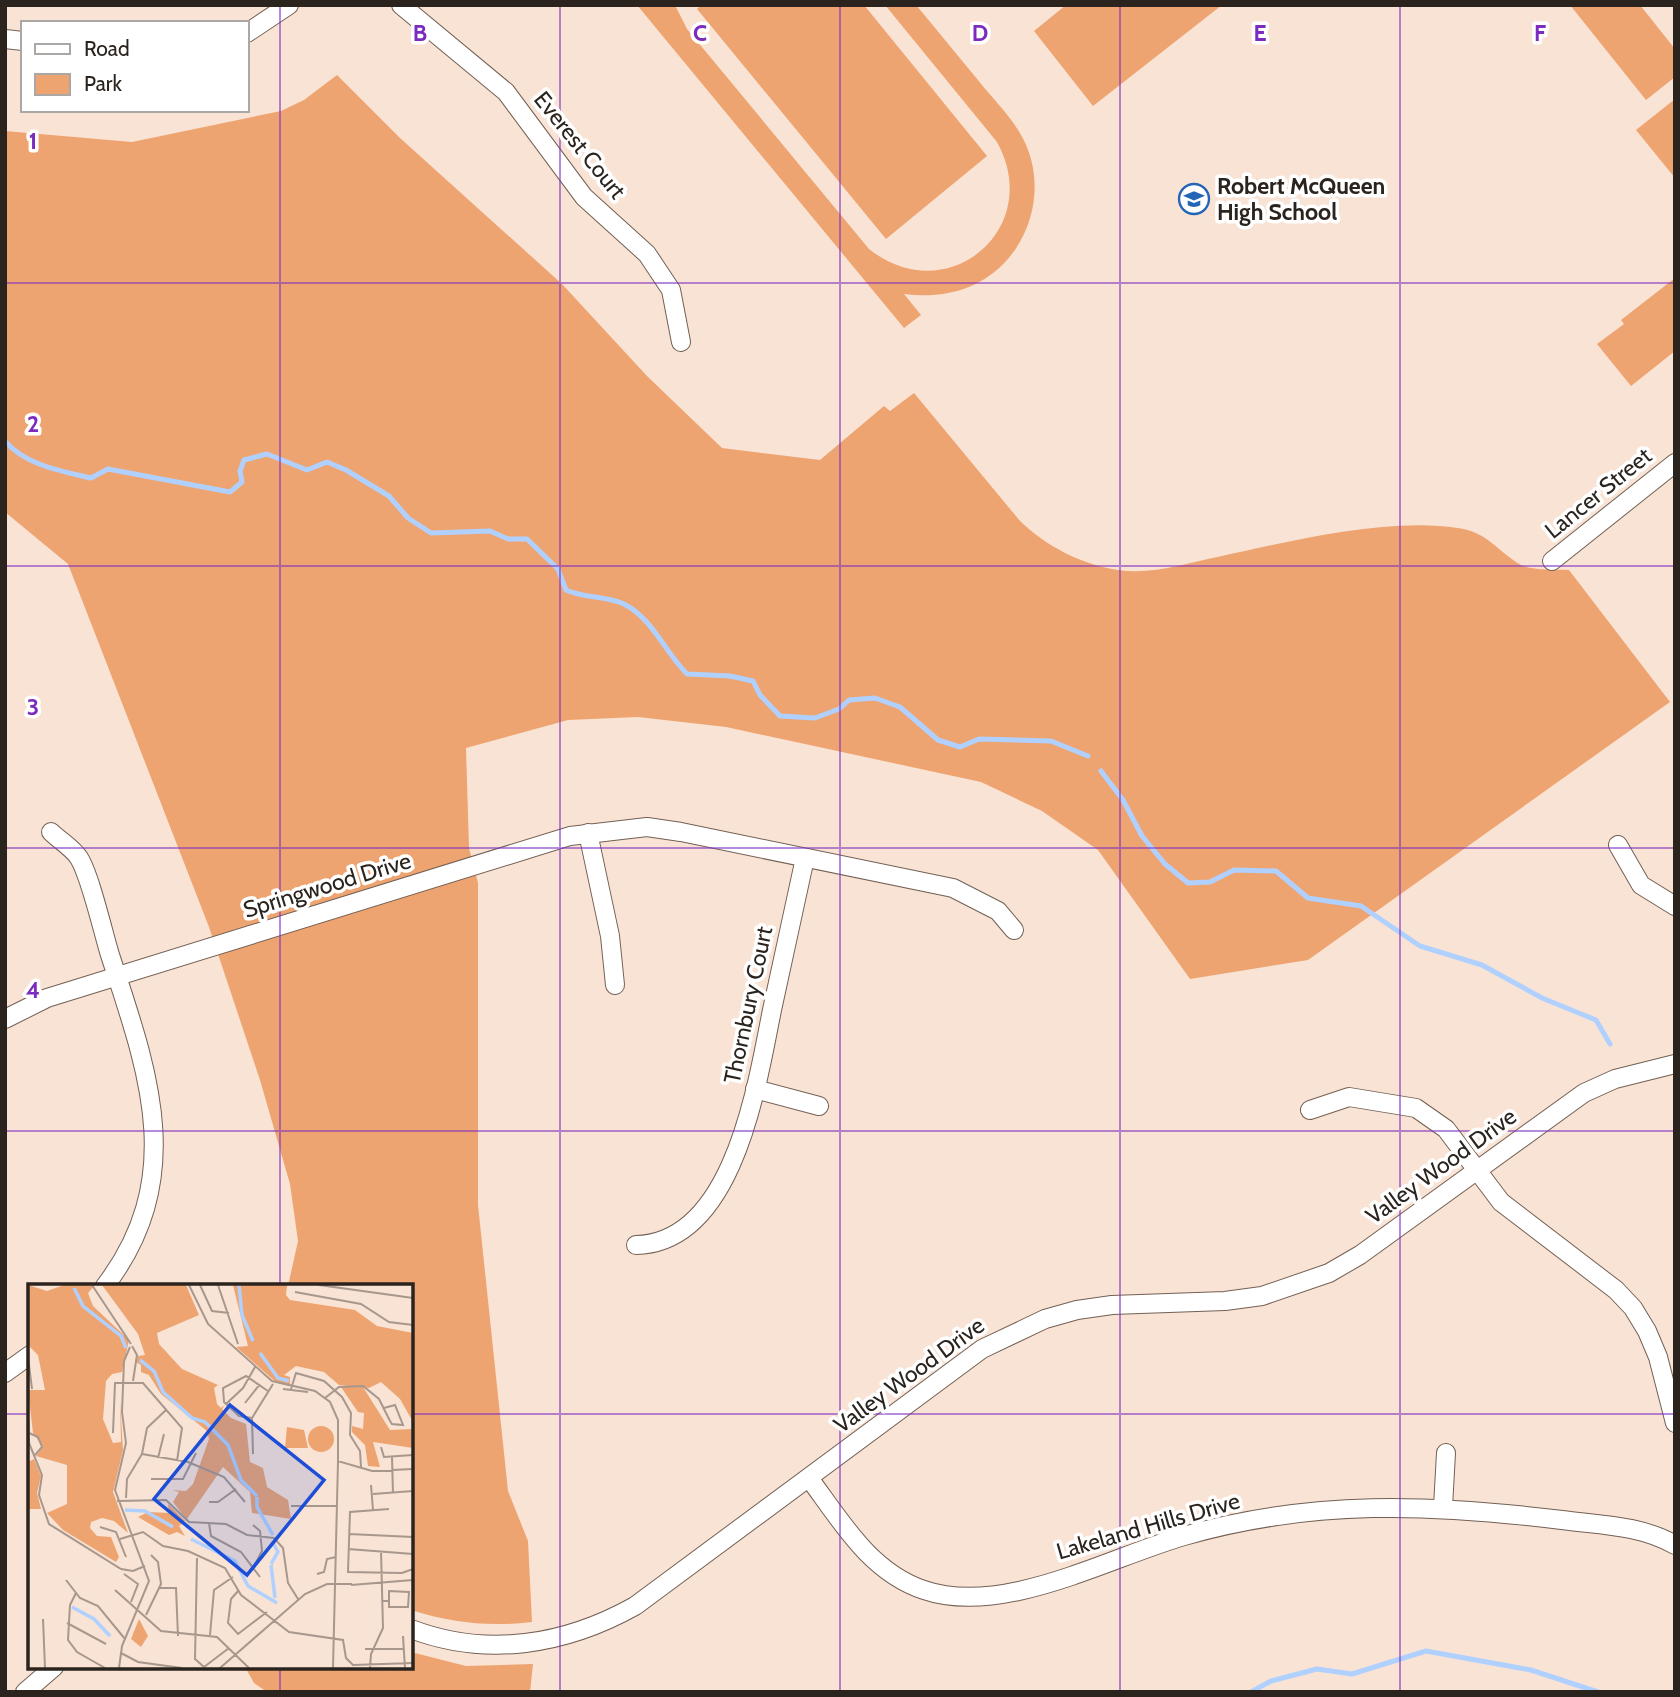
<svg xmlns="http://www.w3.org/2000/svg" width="1680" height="1697" viewBox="0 0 1680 1697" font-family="Cabin,sans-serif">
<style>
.green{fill:#eea470}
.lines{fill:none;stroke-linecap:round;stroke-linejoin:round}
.stream{stroke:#b0d1ff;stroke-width:5}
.street-casing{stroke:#736054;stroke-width:20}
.street{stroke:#fff;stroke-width:18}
.grid{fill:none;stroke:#7b2cbf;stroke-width:2;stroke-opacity:0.55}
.labels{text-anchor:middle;stroke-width:7;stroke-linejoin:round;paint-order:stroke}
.street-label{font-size:23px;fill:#2b241e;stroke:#fff}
.poi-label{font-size:23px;font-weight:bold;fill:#2b241e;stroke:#fff;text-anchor:start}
.inset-river{fill:none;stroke:#b0d1ff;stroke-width:3.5}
.inset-road{fill:none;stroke:#a7978c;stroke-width:2}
.view{fill:#1d4ed8;fill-opacity:0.15;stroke:#1d4ed8;stroke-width:3.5}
.inset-edge{fill:none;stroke:#2b241e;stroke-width:3.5}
.grid-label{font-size:23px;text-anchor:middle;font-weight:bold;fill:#7b2cbf;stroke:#fff;stroke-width:7;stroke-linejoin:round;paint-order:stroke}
</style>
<rect width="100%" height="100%" fill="#f9e3d5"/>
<!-- green -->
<g class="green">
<path d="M 637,5 L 675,5 L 687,29 L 869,249 C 947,311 1045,229 997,142 L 885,5 L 916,5 C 937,30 957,55 978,80 C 992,98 1010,115 1021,135 C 1044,175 1037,226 1007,260 C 980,290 943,299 904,294 L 921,315 L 904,328 Z"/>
<polygon points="701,5 864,5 987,156 886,239 697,9"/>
<polygon points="1066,5 1222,5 1093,106 1034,31"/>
<polygon points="1570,5 1640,5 1675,49 1675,77 1646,100"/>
<path d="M 337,75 L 400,138 L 562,284 L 647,376 L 722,448 L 820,460 L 884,406 L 890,411 L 914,393 L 1020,521 C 1046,546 1080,564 1118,570 C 1152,575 1188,563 1222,556 C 1291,541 1388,517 1458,528 C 1488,532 1498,552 1521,565 C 1534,571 1555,569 1569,570 L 1670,702 L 1308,960 L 1190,979 L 1098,850 L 1042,811 L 981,782 L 726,727 L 638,717 L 568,720 L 466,748 L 469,848 L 478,883 L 478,1205 L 508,1491 L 528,1541 L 532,1622 C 489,1627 452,1623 411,1610 L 411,1286 L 288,1286 L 298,1241 L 290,1184 L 260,1080 L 209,927 L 68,564 L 5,512 L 5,131 L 132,142 L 281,111 L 304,100 Z"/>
<polygon points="1675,99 1675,178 1636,130"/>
<polygon points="1675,278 1675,351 1631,386 1597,344 1624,324 1621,320"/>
<polygon points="411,1652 466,1666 533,1664 530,1692 267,1692 254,1683 245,1667 411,1667"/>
</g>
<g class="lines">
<!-- stream -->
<g class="stream">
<path d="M 5,441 C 25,465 61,471 91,478 L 108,469 L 230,492 L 242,482 L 240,471 L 244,460 L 267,454 L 307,470 L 327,462 L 346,470 L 389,496 L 408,518 L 431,533 L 490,531 L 508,539 L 527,539 L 558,569 L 566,590 C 586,599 604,595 624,604 C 652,618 665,652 687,674 L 730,676 L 753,681 L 760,695 L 780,716 L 815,718 L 839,709 L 849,700 L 875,698 L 900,707 L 938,740 L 960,747 L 979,739 L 1051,741 L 1088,756"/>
<polyline points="1101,771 1123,800 1142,836 1165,864 1188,883 1210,882 1234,870 1276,871 1308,898 1361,906 1420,946 1482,965 1542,998 1596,1020 1610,1044"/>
<polyline points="1251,1692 1271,1681 1317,1669 1352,1674 1426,1651 1531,1670 1598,1692"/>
</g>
<!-- street casing -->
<g class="street-casing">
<g id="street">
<polyline points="401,5 506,92 584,197 647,254 671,290 681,342"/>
<polyline points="247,33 289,5"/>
<polyline points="5,39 23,41"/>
<polyline points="1552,561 1675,463"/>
<path d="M 51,832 C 59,840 73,848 79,858 C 90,875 103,932 110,955 C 148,1071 188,1177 105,1286"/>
<polyline points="588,833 610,936 615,985"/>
<polyline points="1618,845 1641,885 1675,906"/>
<polyline points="5,1019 47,998 570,836 647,827 681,832 953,888 998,911 1014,930"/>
<polyline points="755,1089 819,1106"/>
<polyline points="1310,1110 1349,1097 1416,1108 1446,1129 1501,1202 1616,1290 1633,1308 1647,1331 1658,1357 1675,1423"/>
<path d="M 636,1245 C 734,1243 757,1084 772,1010 C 783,959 794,909 805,858"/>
<polyline points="5,1373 30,1355"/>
<path d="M 809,1478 C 841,1521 870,1572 924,1590 C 1002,1617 1108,1558 1184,1536 C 1313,1499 1431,1504 1562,1520 C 1599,1525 1641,1525 1675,1545"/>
<polyline points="1443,1507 1446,1453"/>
<path d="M 411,1629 C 487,1658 565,1645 635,1606 L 982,1349 L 1045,1319 L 1077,1310 L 1112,1305 L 1225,1301 L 1262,1296 L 1329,1273 L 1360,1255 L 1584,1093 L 1615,1079 L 1675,1064"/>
<polyline points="25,1692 54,1667"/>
</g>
</g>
<!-- street -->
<use href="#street" class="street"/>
</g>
<!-- grid -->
<path class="grid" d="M 280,5 L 280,1286M 560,5 L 560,1692M 840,5 L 840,1692M 1120,5 L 1120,1692M 1400,5 L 1400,1692M 5,283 L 1675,283M 5,566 L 1675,566M 5,848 L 1675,848M 5,1131 L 1675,1131M 5,1414 L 30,1414M 411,1414 L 1675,1414M 280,1667 L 280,1692"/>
<!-- icons -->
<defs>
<g id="school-ring" transform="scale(1.575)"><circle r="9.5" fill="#fff" stroke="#2365b6" stroke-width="1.5"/><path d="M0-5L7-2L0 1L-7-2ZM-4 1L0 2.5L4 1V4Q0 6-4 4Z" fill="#2365b6"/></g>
</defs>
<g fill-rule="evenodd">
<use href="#school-ring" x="1194" y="199"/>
</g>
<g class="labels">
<!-- street labels -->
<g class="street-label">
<text transform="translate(580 145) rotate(51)" y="8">Everest Court</text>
<text transform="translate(1598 493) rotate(-39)" y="8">Lancer Street</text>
<text transform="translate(327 885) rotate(-17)" y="8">Springwood Drive</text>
<text transform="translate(748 1005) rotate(-78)" y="8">Thornbury Court</text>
<text transform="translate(1441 1166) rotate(-36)" y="8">Valley Wood Drive</text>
<text transform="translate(909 1375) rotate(-36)" y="8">Valley Wood Drive</text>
<text transform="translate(1148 1526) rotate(-16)" y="8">Lakeland Hills Drive</text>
</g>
<!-- poi labels -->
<g class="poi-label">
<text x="1217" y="194">Robert McQueen<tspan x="1217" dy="26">High School</tspan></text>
</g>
</g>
<!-- overview -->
<g transform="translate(28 1284)">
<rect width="385" height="385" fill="#f9e3d5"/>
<path d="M 0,1 L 19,7 L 36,1 L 67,1 L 60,9 L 65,22 L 101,56 L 94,88 L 84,90 L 78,97 L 75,135 L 85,159 L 93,158 L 92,117 L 95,166 L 85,208 L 100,249 L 86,237 L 74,234 L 63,238 L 62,244 L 69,252 L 83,253 L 91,273 L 88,278 L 35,246 L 19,229 L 39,220 L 39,181 L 8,172 L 15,163 L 5,149 L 0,106 L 17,106 L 10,71 L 0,61 ZM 74,1 L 158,1 L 171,31 L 129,49 L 131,60 L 154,85 L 190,101 L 186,104 L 189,120 L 193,124 L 197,121 L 194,125 L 203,134 L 218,140 L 222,178 L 235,184 L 239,203 L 260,216 L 263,235 L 224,229 L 222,208 L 195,183 L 159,235 L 155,231 L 145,218 L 151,208 L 144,206 L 158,207 L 165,200 L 181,155 L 179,147 L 133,110 L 121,91 L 113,88 L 113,81 L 108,78 L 110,72 L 117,71 L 110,50 ZM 205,1 L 259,1 L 258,11 L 262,16 L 327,26 L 349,42 L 385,49 L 385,138 L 372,115 L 353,98 L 341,104 L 311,101 L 296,88 L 268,82 L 256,91 L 262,93 L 262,102 L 249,99 L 208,63 L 220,62 ZM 313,103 L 335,103 L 362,146 L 385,145 L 385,164 L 345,158 L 352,183 L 340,182 L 337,161 L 324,148 L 324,142 L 335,145 L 336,129 L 330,128 ZM280 155a13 13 0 1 1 26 0a13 13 0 1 1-26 0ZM 259,143 L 276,146 L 280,164 L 257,164 ZM 6,175 L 13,192 L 9,209 L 13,225 L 0,225 L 0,178 ZM 140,220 L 157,237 L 151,242 L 157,252 L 149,248 L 141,251 L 110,233 L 120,228 L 141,229 ZM 111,335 L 120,352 L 113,363 L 103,355 Z" fill="#eea470"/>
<path class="inset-river" d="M 211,1 L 214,31 L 225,57M 46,4 L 55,22 L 93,52 L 98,64M 232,69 L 250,94 L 261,97M 112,76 L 126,87 L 135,108 L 164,134 L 177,138 L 200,161 L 213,196 L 229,212M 229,213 L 229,223 L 245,251M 97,226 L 117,227 L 145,243M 163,255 L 207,277 L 220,302 L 249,319M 243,280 L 250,268 L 245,259M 243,281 L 247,314M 44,323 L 66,335 L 82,352"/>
<path class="inset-road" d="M 64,1 L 103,60M 161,1 L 180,40 L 244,97 L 287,107 L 302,118 L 310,136 L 310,177M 172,1 L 184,27 L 201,29M 190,1 L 210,60M 291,1 L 385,14M 267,8 L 333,20 L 361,38 L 385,41M 104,62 L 109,71 L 105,97M 0,73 L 4,105M 255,105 L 280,108M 263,105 L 268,89 L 296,97 L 314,113 L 323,129 L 322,151 L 332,167 L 333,183M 297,114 L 311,103 L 335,102 L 351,115 L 362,137 L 364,140 L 375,141 L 367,121 L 356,124M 217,119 L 232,100M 198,120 L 215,104 L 227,83M 0,129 L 1,159 L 14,191 L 11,211 L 21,240 L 93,285 L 105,287 L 117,282M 224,134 L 211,132 L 196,118 L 195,104 L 218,92 L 240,107M 224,134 L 245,100M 224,134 L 225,170M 1,149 L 10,153 L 14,163 L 7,171M 85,149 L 87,99 L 115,99 L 154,144 L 149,177M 353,163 L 356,173 L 385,171M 114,170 L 160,178 L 196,193 L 217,218M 364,173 L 365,210M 130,174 L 136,150M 123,195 L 155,195 L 168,169M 343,201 L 345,226M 345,210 L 385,207M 98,214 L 99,195 L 114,170 L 119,144 L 138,126M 89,217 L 138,216 L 161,238 L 198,240 L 219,251 L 246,254 L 255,264 L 260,299 L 270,315M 181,218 L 190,218 L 208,205M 263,222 L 310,222M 361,225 L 322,228 L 320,288 L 374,289 L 385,285M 181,239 L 183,252 L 213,268 L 232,293M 225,241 L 232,247 L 234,267 L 226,282M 72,243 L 88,248 L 98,273M 321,250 L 385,253M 92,255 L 115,248 L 135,262 L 160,267 L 197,284 L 213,311 L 261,348 L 315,356 L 318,374 L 325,381 L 385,379M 320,265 L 385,270M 169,274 L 167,375 L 176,383 L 201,364M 96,290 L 110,300 L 103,318M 289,290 L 296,288 L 299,275 L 308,273M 38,296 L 52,314 L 70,322 L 97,355M 323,301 L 385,296M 132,304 L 148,304 L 150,352M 87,306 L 133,347 L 189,353 L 221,384M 210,307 L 203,315 L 200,339 L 210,350 L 239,328M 48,309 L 42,321 L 40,356 L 49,368 L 77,384M 355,317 L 361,317 L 361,323 L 380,323 L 381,308 L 361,307 L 361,317M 118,331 L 133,300 L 130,278 L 123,271M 15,335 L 17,384M 39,339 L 78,360M 182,351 L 186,306 L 205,293M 375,352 L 377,384M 337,365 L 376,365M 93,369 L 110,378 L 154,384M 91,384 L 94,362 L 121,297 L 87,206 L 98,159 L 94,128 L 96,77 L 102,63M 192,384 L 277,310 L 299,300 L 324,300M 305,384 L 310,177 L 344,187 L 385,185M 342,384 L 343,370 L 355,344 L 353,267"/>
<path class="view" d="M 202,121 L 296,196 L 219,291 L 126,215 Z"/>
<rect width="385" height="385" class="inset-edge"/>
</g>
<g class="grid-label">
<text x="420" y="41">B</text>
<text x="700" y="41">C</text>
<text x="980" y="41">D</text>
<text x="1260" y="41">E</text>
<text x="1540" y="41">F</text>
<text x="33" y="149">1</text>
<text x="33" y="432">2</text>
<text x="33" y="715">3</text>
<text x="33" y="998">4</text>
</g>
<!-- border -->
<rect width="1680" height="1697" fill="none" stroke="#2b241e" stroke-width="14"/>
<!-- legend -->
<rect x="21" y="21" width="228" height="91" fill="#ffffff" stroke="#aaa7a5" stroke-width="2"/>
<rect x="35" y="44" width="35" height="10" fill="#ffffff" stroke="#aaa7a5" stroke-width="2"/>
<text x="84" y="56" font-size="21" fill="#2b241e">Road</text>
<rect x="35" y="74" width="35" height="21" fill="#eea470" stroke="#aaa7a5" stroke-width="2"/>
<text x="84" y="91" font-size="21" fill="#2b241e">Park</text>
</svg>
